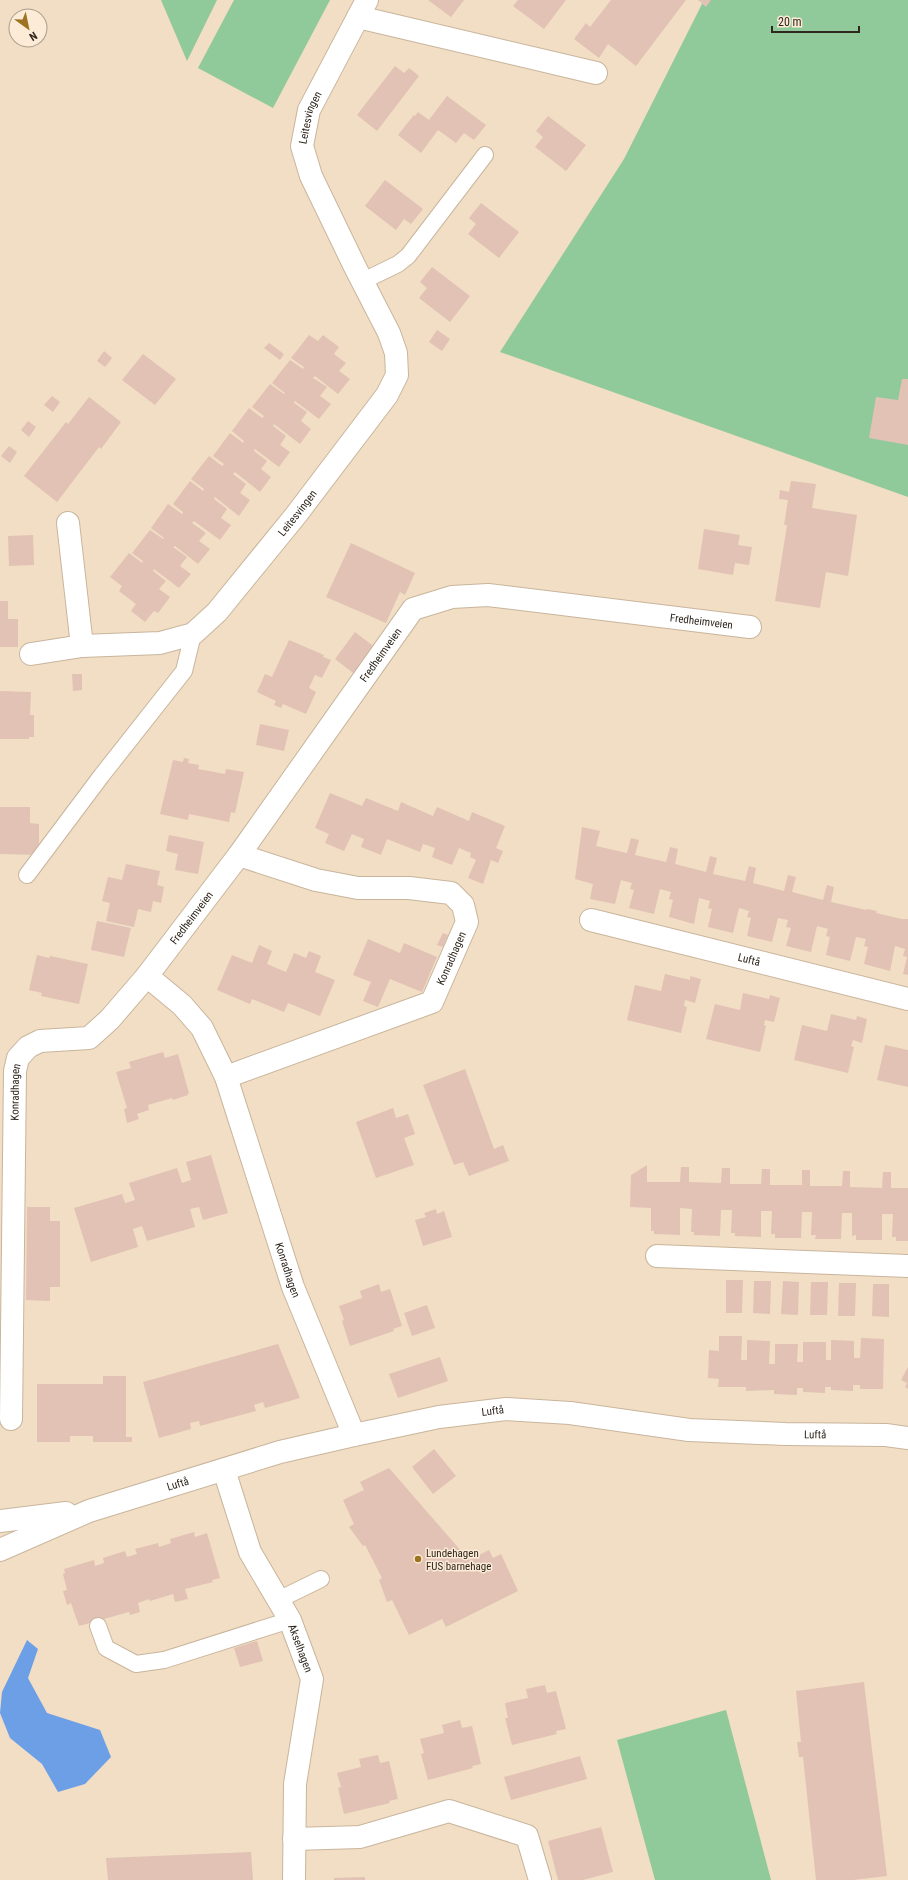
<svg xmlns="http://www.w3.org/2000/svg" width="908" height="1880" viewBox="0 0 908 1880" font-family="'Roboto Condensed',sans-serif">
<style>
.green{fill:#90c99a}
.water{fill:#6d9fe6}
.building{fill:#e1c2b5}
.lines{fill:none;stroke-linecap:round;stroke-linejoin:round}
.lane-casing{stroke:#c8b59c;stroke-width:18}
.street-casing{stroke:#c8b59c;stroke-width:24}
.lane{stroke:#fff;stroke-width:16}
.street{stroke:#fff;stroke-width:22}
.poi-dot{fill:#9c7320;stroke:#fcebd7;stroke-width:1.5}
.labels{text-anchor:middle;stroke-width:3;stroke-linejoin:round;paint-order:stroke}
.street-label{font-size:11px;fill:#2f271e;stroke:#fcebd7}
.poi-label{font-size:11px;fill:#2f271e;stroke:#fcebd7;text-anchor:start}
</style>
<rect width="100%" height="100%" fill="#f2dec4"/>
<!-- green -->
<g class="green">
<polygon points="161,0 217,0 187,61"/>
<polygon points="234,0 330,0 273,108 198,68"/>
<polygon points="704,0 908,0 908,497 500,352 624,159"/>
<polygon points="726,1710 771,1880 655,1880 617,1740"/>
</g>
<!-- water -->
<polygon class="water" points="27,1640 38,1649 28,1678 47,1713 100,1730 111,1757 85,1784 58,1792 42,1764 10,1738 0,1713 2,1692"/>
<!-- building -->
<g class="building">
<polygon points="428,0 464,0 451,17"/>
<polygon points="518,0 566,0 544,29 513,6"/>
<polygon points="611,0 686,0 636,66 608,44 599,58 574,39 586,23 590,27"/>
<polygon points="698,0 711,0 706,7"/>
<polygon points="395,66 404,73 409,68 419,76 377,131 357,115"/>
<polygon points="447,96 486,125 474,140 464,133 456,143 438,130 421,153 398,135 414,115 415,116 418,112 429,120"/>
<polygon points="548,116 586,145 566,171 535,147 543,137 536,131"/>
<polygon points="385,180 423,209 411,224 404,219 396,230 365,206"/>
<polygon points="481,203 519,232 499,258 468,234 476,224 469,218"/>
<polygon points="432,267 470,296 450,322 419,298 427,288 420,282"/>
<polygon points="437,330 450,339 442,351 429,342"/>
<polygon points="309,335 318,341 323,335 339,347 334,354 346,363 339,371 350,379 338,394 315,376 313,378 327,387 320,396 331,404 319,419 295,401 294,403 307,412 301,421 311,429 300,444 274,424 273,426 286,436 280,445 290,452 279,467 255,449 254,451 267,461 261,469 271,477 260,492 235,472 233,474 246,484 240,493 250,500 239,516 215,497 214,499 227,509 221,518 231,525 220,540 194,521 192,523 206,533 199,541 210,549 198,564 175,546 173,547 187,557 180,566 191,574 179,588 154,569 153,571 166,581 159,589 170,597 158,613 154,611 145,622 131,611 136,604 119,591 122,586 110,577 129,553 142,563 143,561 132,553 150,530 163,539 164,538 151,528 168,504 182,514 183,512 173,504 190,481 203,491 204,489 191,479 209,456 222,466 224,464 213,456 230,433 243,443 244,441 232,431 249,408 262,418 264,416 252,407 270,384 284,394 285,393 272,383 290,360 303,369 304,367 291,358"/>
<polygon points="269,343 284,354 280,360 264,348"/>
<polygon points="104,351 112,358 105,367 97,361"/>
<polygon points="143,354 176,379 155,405 122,380"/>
<polygon points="902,379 908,379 908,445 869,438 876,397 898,400"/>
<polygon points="52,396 60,402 53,412 44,405"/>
<polygon points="89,397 121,422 101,449 99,447 57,502 24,476 66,422 68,424"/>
<polygon points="28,421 36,427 29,437 21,430"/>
<polygon points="9,446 17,452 10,463 1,456"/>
<polygon points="791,481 816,484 812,508 857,515 848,576 826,572 820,608 775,601 787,525 784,525 788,500 779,499 780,490 789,492"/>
<polygon points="704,529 740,535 738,545 752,547 749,565 735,563 733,575 698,569"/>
<polygon points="33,535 34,565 9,566 8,536"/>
<polygon points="351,543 415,573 405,595 400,592 386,623 326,597"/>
<polygon points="0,601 8,601 8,619 18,619 18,647 0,647"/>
<polygon points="355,632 381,652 361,679 335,659"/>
<polygon points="289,640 324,655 323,657 331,660 322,678 315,675 309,688 316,692 306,714 283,704 281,708 274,705 276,701 257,692 265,674 272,677"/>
<polygon points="72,674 82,674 82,690 73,691"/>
<polygon points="0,691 31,692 30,715 34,715 34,737 29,737 29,739 0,739"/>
<polygon points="260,724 289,730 284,751 256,745"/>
<polygon points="184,758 189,759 188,763 199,765 198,769 225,774 226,769 244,772 235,813 231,812 229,822 189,814 188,820 160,814 173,760 183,762"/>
<polygon points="330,793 362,806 366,798 398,811 401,802 433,816 437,807 469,821 472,812 505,826 496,848 503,851 498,863 491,860 483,884 468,878 476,860 470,857 471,853 459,848 452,865 432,857 435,848 423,844 420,852 387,839 381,855 361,847 364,839 352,834 344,851 325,843 329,834 315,828"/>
<polygon points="0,807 30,807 30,823 39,824 39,855 0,854"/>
<polygon points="582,827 600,831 596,846 627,853 631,838 639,840 635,855 666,862 670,847 678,849 675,864 706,872 710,856 717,858 713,874 745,881 749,866 756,868 753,883 784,891 788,875 796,877 792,892 823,900 827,885 834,887 831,902 866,910 867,909 877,911 876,913 902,919 908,919 908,975 903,974 907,957 903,956 905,949 895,946 890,971 864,964 868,947 864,946 866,939 856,937 850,961 826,955 830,937 826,936 828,929 817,926 811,952 786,946 791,928 786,927 788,920 778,918 772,942 747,936 751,918 747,917 749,911 739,908 733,933 708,927 712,909 708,908 710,901 699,898 694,924 669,917 673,900 669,899 671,892 660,889 654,914 629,908 634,890 630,889 632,883 621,880 615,904 590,899 593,884 575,879"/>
<polygon points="169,835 204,842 198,874 175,870 178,854 166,851"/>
<polygon points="126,864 160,871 157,885 164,887 161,903 153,901 151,912 138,909 134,927 106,921 110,903 102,901 108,877 122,880"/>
<polygon points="97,921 131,928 124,957 91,950"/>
<polygon points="443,933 448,935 443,947 437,945"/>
<polygon points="368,939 400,953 404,943 437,957 422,992 390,979 378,1007 363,1001 371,982 353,975"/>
<polygon points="259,945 272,951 267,964 286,972 294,953 306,958 309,951 321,956 315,972 335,980 320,1016 288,1003 284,1012 252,999 250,1004 217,990 232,955 252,963"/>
<polygon points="37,955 49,958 50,956 88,964 79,1004 41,996 42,993 29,990"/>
<polygon points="665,974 690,980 690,976 701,979 695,1003 685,1000 684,1006 687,1007 681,1033 627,1020 635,985 661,991"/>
<polygon points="743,993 769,999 770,995 780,998 774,1022 765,1020 764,1025 766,1026 760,1052 706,1039 715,1004 740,1010"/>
<polygon points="831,1014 856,1020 857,1016 867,1019 862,1043 853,1040 851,1046 854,1047 848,1073 794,1060 802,1025 827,1031"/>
<polygon points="885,1045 908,1050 908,1087 877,1080"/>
<polygon points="163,1052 165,1058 178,1054 189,1093 188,1093 188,1095 173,1100 172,1098 148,1105 149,1110 137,1114 139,1119 127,1123 124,1109 127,1108 116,1072 131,1068 129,1062"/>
<polygon points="465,1069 494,1149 503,1145 509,1161 469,1176 463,1162 454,1165 423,1085"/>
<polygon points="393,1108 396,1118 408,1114 415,1134 404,1138 414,1165 376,1178 356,1122"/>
<polygon points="211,1155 228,1213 203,1220 199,1207 190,1209 195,1227 147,1241 142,1226 133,1229 138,1247 91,1262 74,1208 122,1194 125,1203 135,1200 129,1183 177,1168 182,1183 191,1180 186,1162"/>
<polygon points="647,1165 647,1182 680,1182 681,1167 689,1167 689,1182 721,1183 722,1168 730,1168 730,1184 761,1184 762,1169 770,1169 770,1185 802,1185 802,1170 810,1170 810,1186 842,1186 843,1171 850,1171 850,1187 882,1188 883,1172 891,1172 891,1188 908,1188 908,1241 896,1241 896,1237 892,1237 893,1214 882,1214 882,1240 856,1240 856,1235 852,1236 852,1213 842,1213 841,1239 815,1239 816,1235 811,1235 812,1212 802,1212 801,1238 775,1238 775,1234 771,1234 772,1211 761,1211 761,1237 735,1236 735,1233 731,1233 732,1210 721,1210 720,1236 694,1235 694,1232 691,1232 692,1209 680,1208 680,1235 654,1234 654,1231 651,1231 651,1208 630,1207 631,1175"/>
<polygon points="27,1207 50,1207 50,1221 60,1221 60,1287 50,1287 50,1301 26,1300"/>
<polygon points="436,1209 437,1214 444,1211 452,1237 423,1246 415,1220 426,1217 424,1213"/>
<polygon points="726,1280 743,1280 742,1313 726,1313"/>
<polygon points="754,1281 771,1281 770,1314 753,1313"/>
<polygon points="783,1281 799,1282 798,1315 781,1314"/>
<polygon points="811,1282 828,1282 827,1315 810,1315"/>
<polygon points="839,1283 856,1283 855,1316 838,1316"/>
<polygon points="379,1284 381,1292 390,1289 402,1326 393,1329 394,1331 350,1346 342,1321 344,1320 339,1306 362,1298 360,1291"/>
<polygon points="873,1284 889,1284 889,1317 872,1316"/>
<polygon points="427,1305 435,1328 412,1336 404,1313"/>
<polygon points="719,1336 742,1336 741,1360 747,1360 747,1340 770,1341 769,1364 775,1364 775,1344 798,1344 797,1362 803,1362 803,1342 826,1342 826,1360 831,1360 831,1340 854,1341 854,1358 860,1358 861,1338 884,1339 883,1389 860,1389 860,1385 853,1385 853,1391 831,1390 831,1387 825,1387 825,1393 803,1392 803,1388 797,1388 797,1395 774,1394 774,1390 746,1391 746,1387 718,1387 719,1379 708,1378 709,1350 719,1351"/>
<polygon points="278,1344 300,1398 265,1408 263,1402 254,1405 256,1411 200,1426 199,1421 190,1423 191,1429 159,1438 143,1382"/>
<polygon points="440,1357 448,1381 398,1398 389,1374"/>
<polygon points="908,1367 908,1389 905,1387 907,1383 901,1380"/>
<polygon points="103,1376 126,1376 126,1437 132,1437 132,1442 93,1442 93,1436 70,1436 70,1442 37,1442 37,1384 103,1384"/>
<polygon points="434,1449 456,1476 433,1494 412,1467"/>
<polygon points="389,1468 469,1560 489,1550 493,1558 501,1554 518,1591 446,1627 442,1619 409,1635 392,1600 387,1602 379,1580 382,1578 365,1545 363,1546 349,1527 354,1524 343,1500 364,1490 360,1482"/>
<polygon points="194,1532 195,1537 207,1533 220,1578 212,1580 213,1582 185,1589 188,1599 175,1602 173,1594 150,1601 149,1599 138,1603 140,1612 130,1615 129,1612 79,1626 71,1603 67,1605 63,1591 67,1590 63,1574 65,1573 64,1569 94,1560 95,1566 104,1563 103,1558 125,1551 127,1557 137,1554 135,1549 158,1543 159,1547 171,1543 170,1539"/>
<polygon points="257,1641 263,1661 240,1667 234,1648"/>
<polygon points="864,1682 887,1876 853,1880 816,1880 803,1757 799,1757 797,1742 801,1742 796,1691"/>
<polygon points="545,1685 547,1693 556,1691 566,1729 556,1731 557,1734 512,1745 505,1718 508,1718 505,1703 528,1698 526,1689"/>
<polygon points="460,1720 462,1728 472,1726 481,1764 472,1766 473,1768 428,1780 421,1754 424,1753 420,1739 444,1733 442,1725"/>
<polygon points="378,1755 380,1763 389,1761 398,1799 389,1801 390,1803 344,1814 338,1788 341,1787 337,1773 361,1767 359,1759"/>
<polygon points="580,1756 587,1779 511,1800 504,1777"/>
<polygon points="601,1827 613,1872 583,1880 558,1880 548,1841"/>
<polygon points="251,1852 253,1880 108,1880 106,1858"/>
<polygon points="365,1877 365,1880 334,1880 334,1878"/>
</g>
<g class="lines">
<!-- lane casing -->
<g class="lane-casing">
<g id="lane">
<polyline points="363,281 398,264 408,256 485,155"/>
<polyline points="27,875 102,775 184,671 193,634"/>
<polyline points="278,1600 321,1579"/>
<polyline points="98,1626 106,1648 136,1664 164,1660 290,1620"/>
</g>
</g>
<!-- street casing -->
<g class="street-casing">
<g id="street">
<polyline points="358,17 596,73"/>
<polyline points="68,523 82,646"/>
<path id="s1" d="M 31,654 L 82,646 L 160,643 L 193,634 L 217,612 L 296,515 L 387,395 L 397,375 L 396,353 L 389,333 L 355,267 L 311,176 L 302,146 L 309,110 L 367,0"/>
<path id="s2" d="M 591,920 L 908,999"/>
<path id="s3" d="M 147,976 L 182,1005 L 202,1028 L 226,1077 L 293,1287 L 354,1435"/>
<path id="s4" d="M 226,1077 L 432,1002 L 467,922 L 463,905 L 451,893 L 409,888 L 358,888 L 316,880 L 239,855"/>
<polyline points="657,1256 908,1266"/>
<path id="s5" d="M 11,1419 L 15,1071 L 18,1058 L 28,1047 L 40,1041 L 89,1038 L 110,1019 L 147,976 L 239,855 L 413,609 L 452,597 L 488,595 L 750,627"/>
<path id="s6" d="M 224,1470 L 250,1552 L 290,1620 L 312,1679 L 295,1784 L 294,1880"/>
<polyline points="0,1521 66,1513"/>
<path id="s7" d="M 0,1550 L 89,1511 L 280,1452 L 354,1435 L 439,1417 L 506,1409 L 570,1413 L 689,1430 L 785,1434 L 886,1435 L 908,1438"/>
<polyline points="294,1839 360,1837 449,1811 527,1836 540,1880"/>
</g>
</g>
<!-- lane -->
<use href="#lane" class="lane"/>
<!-- street -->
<use href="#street" class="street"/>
</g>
<!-- markers -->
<circle class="poi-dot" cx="418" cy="1559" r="4"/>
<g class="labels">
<!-- street labels -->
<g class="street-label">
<text dy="4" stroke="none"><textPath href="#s1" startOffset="774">Leitesvingen</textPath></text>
<text dy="4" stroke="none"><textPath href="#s1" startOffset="324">Leitesvingen</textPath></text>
<text dy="4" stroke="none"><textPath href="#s5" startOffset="1269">Fredheimveien</textPath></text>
<text dy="4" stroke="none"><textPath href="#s5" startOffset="921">Fredheimveien</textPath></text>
<text dy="4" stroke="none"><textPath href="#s5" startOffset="597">Fredheimveien</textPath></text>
<text dy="4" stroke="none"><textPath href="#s4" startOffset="267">Konradhagen</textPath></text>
<text dy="4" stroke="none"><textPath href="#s2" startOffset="163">Luftå</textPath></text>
<text dy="4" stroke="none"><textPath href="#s5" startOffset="327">Konradhagen</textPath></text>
<text dy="4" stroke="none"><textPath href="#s3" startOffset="333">Konradhagen</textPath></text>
<text dy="4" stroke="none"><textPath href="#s7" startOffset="514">Luftå</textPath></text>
<text dy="4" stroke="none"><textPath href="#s7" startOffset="838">Luftå</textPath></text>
<text dy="4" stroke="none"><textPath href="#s7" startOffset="190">Luftå</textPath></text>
<text dy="4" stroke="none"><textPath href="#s6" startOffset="195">Akselhagen</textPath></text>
</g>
<!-- poi labels -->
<g class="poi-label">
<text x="426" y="1557">Lundehagen<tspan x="426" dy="13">FUS barnehage</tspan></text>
</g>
</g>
<!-- north arrow -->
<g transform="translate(28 28) rotate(147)"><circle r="19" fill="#fcebd7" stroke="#aa9d8d"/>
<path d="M0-3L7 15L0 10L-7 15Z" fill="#9c7320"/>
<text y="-6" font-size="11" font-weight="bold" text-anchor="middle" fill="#2f271e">N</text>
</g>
<!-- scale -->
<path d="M772 26v6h87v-6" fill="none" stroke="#2f271e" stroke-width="2"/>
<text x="778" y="26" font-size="12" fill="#2f271e" stroke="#fcebd7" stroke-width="3" paint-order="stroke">20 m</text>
</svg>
